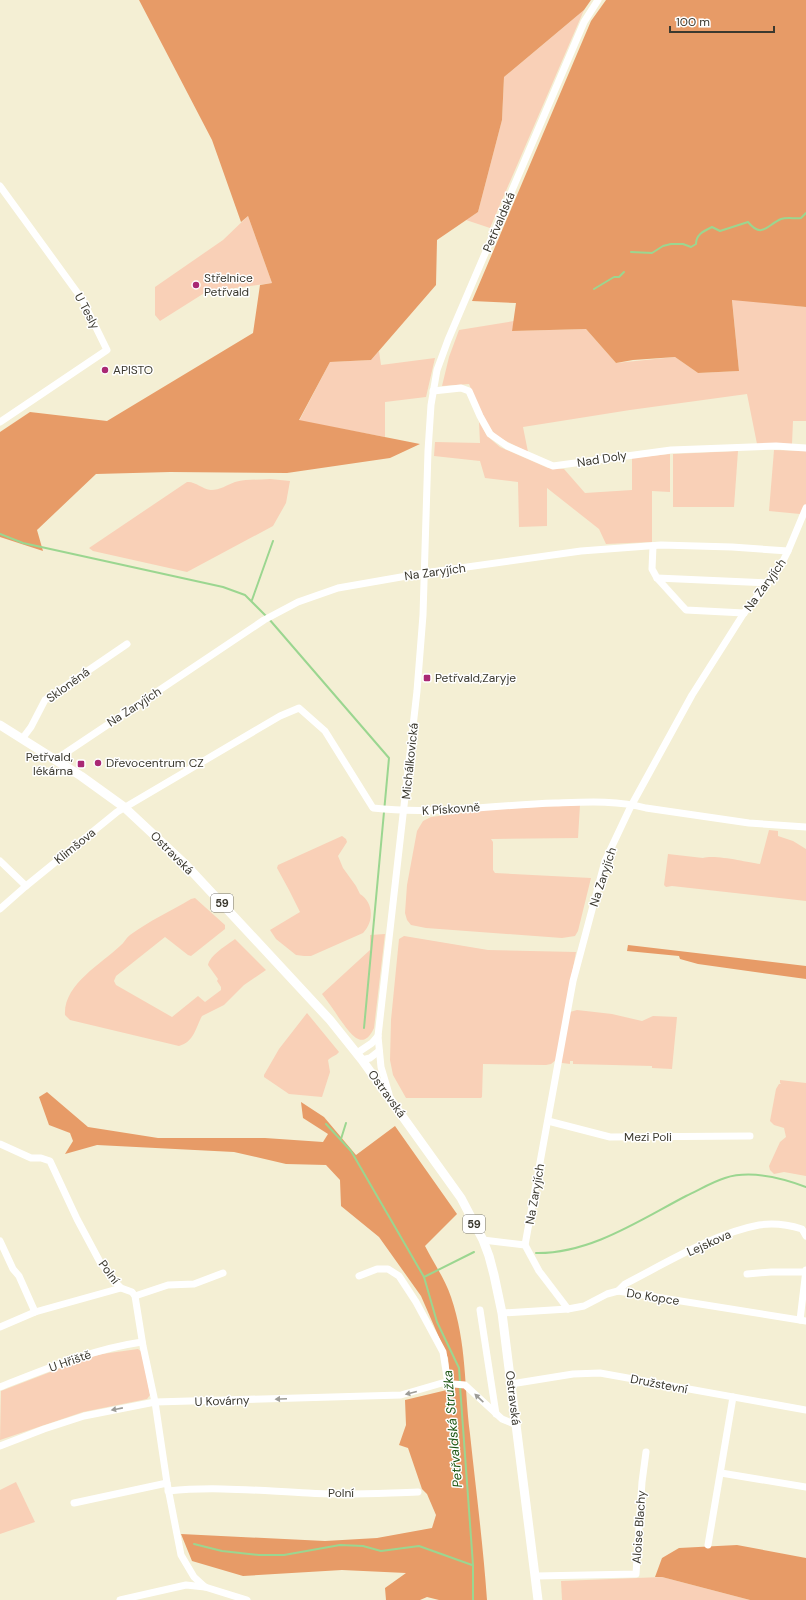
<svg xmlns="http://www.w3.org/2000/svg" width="806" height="1600" viewBox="0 0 806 1600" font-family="'DM Sans',sans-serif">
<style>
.green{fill:#f9d0b7}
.forest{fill:#e79b67}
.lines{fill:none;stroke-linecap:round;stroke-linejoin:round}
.stream{stroke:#9bd690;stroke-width:2}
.minor{stroke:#fff;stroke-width:7}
.major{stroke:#fff;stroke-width:9}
.oneway{fill:#9d9c97}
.poi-dot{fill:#a92874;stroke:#fff;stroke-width:1.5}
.labels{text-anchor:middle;stroke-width:3;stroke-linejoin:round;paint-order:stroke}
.shield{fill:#fff;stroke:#76746d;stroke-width:1}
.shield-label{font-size:11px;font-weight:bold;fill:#3b392f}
.street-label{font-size:12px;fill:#3b392f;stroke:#fff}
.poi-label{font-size:12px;fill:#3b392f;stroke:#fff;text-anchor:start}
.water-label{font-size:13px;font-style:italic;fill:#1c5511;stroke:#fff}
</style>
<rect width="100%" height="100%" fill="#f4efd4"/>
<!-- green -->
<g class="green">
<polygon points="584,10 490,228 466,220 478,212 502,120 504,77"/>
<polygon points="248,216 272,283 206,292 160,321 155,315 155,287 223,240"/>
<polygon points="732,299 806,307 806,421 793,421 792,444 757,444 747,394 630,410 523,427 528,452 496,436 484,419 469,384 442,386 449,357 459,330 514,321 512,331 586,329 616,363 675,357 698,373 739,371"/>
<polygon points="379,351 381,365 435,358 426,397 385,402 385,437 299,421 330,362 371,360"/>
<polygon points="479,422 487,436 500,447 548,468 564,469 585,493 632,490 632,458 670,454 670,492 652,491 652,542 606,544 599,529 547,488 547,526 519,527 518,482 485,478 480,461 434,456 435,442 480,443"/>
<polygon points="774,450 806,451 806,506 800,514 769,511"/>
<polygon points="738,451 734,507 673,507 673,454"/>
<path d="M 270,479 L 290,481 L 286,503 L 273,526 L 187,572 L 93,551 L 89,548 L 187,482 C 195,481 202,489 211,490 C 220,490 227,485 235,482 C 247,479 258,480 270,479 Z"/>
<polygon points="580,805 578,838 491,839 493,842 493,870 495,873 591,878 578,931 575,936 562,938 426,928 411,925 407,920 405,913 407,885 417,831 423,821 431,817 493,809"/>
<path d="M 769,830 L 778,831 L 778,836 L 793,841 L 806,849 L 806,901 L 672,886 L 666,887 L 664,885 L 668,854 L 703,858 C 714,854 747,862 760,864 Z"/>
<path d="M 342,836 L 346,839 L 347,842 L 338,856 L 343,868 L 356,886 L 360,894 C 374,903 374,922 363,933 L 311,956 L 304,956 L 296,955 L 276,939 L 270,930 L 300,912 L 289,890 L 277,868 L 278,865 Z"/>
<path d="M 195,898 L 225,925 L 225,929 L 191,956 L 188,955 L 165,937 L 116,976 L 114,981 L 116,985 L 172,1017 L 198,996 L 205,1002 L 221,990 L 221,987 L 217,981 L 218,979 L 208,965 C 210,955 227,945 235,939 L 266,970 L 244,985 L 224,1005 L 202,1016 C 196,1027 194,1042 179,1046 L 70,1020 L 65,1015 C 63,985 101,964 120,946 C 124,943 126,938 130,935 C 149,921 171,911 191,899 Z"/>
<path d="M 385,934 L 374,1028 C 362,1054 349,1031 339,1018 C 334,1010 328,1002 322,994 L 370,950 L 370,935 Z"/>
<polygon points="404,936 488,950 576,952 556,1060 551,1064 546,1065 483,1064 482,1097 481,1098 406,1098 393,1075 390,1060 391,1020 399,939"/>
<polygon points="577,1010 612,1014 642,1021 653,1016 677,1017 672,1069 652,1068 652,1066 573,1064 573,1061 570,1061 570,1064 562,1063 561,1062 570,1012"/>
<path d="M 307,1013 L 339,1052 C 336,1056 332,1056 328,1060 L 330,1072 L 322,1097 L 289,1094 L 264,1077 L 264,1075 L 279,1049 Z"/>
<polygon points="780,1080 806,1083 806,1176 784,1172 774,1174 770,1170 769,1166 780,1142 786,1137 784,1128 774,1125 770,1121 776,1089 779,1084 781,1084 780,1083"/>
<polygon points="138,1349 143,1353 150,1395 147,1399 83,1412 0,1440 1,1391 66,1366 78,1363 84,1359 102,1354"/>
<polygon points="16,1482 35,1522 0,1534 0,1490"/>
<polygon points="662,1577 750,1600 562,1600 561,1581"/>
</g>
<!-- forest -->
<g class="forest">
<polygon points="139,0 591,0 584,10 504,77 502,120 478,212 437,240 436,285 371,360 330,362 299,420 420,444 390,458 287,473 170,472 96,474 37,530 43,551 0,537 0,432 30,412 107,421 253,333 260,285 272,283 248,216 241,222 212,140"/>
<polygon points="606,0 806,0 806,307 732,300 739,371 698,373 675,357 633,360 616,363 586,329 512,331 516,303 472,301 591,21"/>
<polygon points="628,945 806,966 806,979 698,964 680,959 679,956 627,951"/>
<path d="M 47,1092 L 88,1127 L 158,1138 L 265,1138 L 323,1142 L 328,1134 L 303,1118 L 301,1102 L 324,1117 L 356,1155 L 395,1126 L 457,1214 L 425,1246 C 433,1262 445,1279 451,1297 C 467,1344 464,1386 470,1434 C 476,1490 483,1544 487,1600 L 439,1600 L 427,1597 L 420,1600 L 386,1600 L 385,1588 L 406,1573 L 342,1570 L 243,1576 L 192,1561 L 181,1534 L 325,1541 L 377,1538 L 432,1528 L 436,1515 L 427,1494 L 422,1489 L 408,1448 L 399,1445 L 406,1425 L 405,1400 L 451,1389 L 448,1358 L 421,1296 L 379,1237 L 341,1206 L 340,1180 L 326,1165 L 286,1164 L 234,1152 L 97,1145 L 65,1154 L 73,1141 L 70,1133 L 49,1125 L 39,1097 Z"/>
<polygon points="737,1545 806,1558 806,1600 750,1600 662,1577 655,1577 662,1558 679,1548"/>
</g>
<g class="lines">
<!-- stream -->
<g class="stream">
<path d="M 631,252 L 652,253 L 663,246 L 671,244 L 683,244 L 691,247 L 696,244 C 696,234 704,231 712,227 L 720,231 L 748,222 C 762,239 767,225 781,219 C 787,217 795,219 801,218 L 806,213"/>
<polyline points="594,289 614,277 619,277 624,272"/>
<polyline points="0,534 23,543 223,587 245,595 266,616"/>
<polyline points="252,600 273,541"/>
<polyline points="269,619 389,758 364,1028"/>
<polyline points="326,1124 351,1151 424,1277 437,1322 459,1368 460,1382"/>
<polyline points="341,1139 346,1123"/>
<path d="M 536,1253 C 590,1254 640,1220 686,1196 C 699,1190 712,1182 725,1178 C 750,1170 782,1178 806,1187"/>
<polyline points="424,1277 474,1252"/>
<polyline points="460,1386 473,1565 473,1600"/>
<polyline points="194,1544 222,1551 259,1555 284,1555 340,1545 363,1546 381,1551 419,1546 472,1565"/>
</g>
<!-- minor -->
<g class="minor">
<polyline points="0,186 82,299 107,350 0,422"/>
<polyline points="433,391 461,388 469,391 480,416 490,434 507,446 553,466 671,450 776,446 806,448"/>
<polyline points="653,546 652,569 657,578 686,610 744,613"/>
<polyline points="788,551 806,508"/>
<polyline points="657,578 767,583"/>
<polyline points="22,739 31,727 45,700 127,644"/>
<polyline points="55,760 264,620 298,602 338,588 424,573 581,551 661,545 732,547 788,551 780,567 744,613 692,695 630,808 605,861 573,981 525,1245 483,1240"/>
<polyline points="0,861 26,886"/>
<path d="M 0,909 L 26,886 L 117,812 L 280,716 L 299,708 L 325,731 L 373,808 C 433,815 494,805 555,803 C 585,802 617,800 646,808 L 749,823 L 806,827"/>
<polyline points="357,1053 372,1043 378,1036"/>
<polyline points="362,1060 370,1058 379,1051"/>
<polyline points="389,1094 381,1067 378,1036 417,691 423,615 428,451 431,405 437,370 448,340 584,22 598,0"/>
<polyline points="548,1121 610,1137 750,1136"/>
<polyline points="0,1144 31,1158 41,1158 50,1161 77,1219 100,1262 117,1284 121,1288 132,1292 135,1296 143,1346 155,1402 167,1483 181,1555 194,1577 205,1587 247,1600"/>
<polyline points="0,1241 13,1269 19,1276 35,1312"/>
<polyline points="525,1245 539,1271 568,1309"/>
<polyline points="747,1274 771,1272 806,1272"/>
<polyline points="359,1276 377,1269 388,1269 399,1276 416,1302 443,1352 448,1384"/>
<path d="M 618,1291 L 625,1284 C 666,1263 715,1233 759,1225 C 772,1223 789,1225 802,1229 L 806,1236"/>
<polyline points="135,1296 168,1285 194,1284 223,1273"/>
<polyline points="480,1310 496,1414"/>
<polyline points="502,1313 568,1309 584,1306 607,1294 618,1291 806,1321"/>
<polyline points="800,1320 806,1270"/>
<polyline points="0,1327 35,1312 121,1288"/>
<polyline points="511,1384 573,1374 600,1373 806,1410"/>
<path d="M 0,1387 C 46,1369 93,1349 142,1342"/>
<polyline points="0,1446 44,1429 84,1416 155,1402 401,1395 442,1383 465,1385 502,1419 517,1425"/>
<polyline points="721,1473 806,1487"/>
<path d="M 168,1491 C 215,1486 262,1491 308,1493 C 345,1496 382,1493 418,1492"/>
<polyline points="74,1503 167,1483"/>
<polyline points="708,1545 733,1397"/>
<polyline points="536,1576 636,1574 642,1482 646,1452"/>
<polyline points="120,1600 186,1585 205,1587"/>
</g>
<!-- major -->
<polyline class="major" points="0,725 81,776 124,807 185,864 330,1020 362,1060 461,1198 483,1240 489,1256 494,1275 502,1313 538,1600"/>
</g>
<!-- one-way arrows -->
<defs><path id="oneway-solid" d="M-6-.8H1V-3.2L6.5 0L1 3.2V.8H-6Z"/></defs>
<g class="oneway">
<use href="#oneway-solid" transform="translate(411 1393) rotate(166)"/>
<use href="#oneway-solid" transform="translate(479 1398) rotate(-137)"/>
<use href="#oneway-solid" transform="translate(281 1399) rotate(178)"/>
<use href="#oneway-solid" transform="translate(117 1409) rotate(169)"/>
</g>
<!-- markers -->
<g class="poi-dot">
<circle cx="196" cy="285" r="4"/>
<circle cx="105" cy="370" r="4"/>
<rect x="423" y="674" width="8" height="8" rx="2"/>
<circle cx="98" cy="763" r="4"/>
<rect x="77" y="760" width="8" height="8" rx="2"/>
</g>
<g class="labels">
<!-- shield labels -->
<g class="shield">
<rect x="211" y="894" width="22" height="18" rx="3"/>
<rect x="463" y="1215" width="22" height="18" rx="3"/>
</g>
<g class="shield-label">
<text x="222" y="907">59</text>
<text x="474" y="1228">59</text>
</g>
<!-- street labels -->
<g class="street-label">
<text transform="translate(499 222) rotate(-67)" y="4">Petřvaldská</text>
<text transform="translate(87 311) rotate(62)" y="4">U Tesly</text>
<text transform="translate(602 459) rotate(-9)" y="4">Nad Doly</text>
<text transform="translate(435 572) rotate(-8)" y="4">Na Zaryjích</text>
<text transform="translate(765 585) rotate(-54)" y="4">Na Zaryjích</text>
<text transform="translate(68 685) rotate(-36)" y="4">Skloněná</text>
<text transform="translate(134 707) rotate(-33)" y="4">Na Zaryjích</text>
<text transform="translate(410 761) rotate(-84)" y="4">Michálkovická</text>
<text transform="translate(451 809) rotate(-4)" y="4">K Pískovně</text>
<text transform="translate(75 846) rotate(-39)" y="4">Klimšova</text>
<text transform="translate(172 853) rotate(45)" y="4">Ostravská</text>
<text transform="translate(603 877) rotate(-72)" y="4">Na Zaryjích</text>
<text transform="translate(387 1094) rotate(54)" y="4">Ostravská</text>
<text x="648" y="1141">Mezi Poli</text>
<text transform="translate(535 1194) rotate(-80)" y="4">Na Zaryjích</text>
<text transform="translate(709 1243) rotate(-24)" y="4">Lejskova</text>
<text transform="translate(109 1272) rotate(53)" y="4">Polní</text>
<text transform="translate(653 1297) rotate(9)" y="4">Do Kopce</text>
<text transform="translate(70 1361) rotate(-19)" y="4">U Hřiště</text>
<text transform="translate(659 1384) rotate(11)" y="4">Družstevní</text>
<text transform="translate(513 1398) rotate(83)" y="4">Ostravská</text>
<text transform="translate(222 1401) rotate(-2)" y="4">U Kovárny</text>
<text x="341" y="1497">Polní</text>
<text transform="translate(639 1527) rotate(-86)" y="4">Aloise Blachy</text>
</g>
<!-- poi labels -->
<g class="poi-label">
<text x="204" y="282">Střelnice<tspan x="204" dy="14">Petřvald</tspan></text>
<text x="113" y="374">APISTO</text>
<text x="435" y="682">Petřvald,Zaryje</text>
<text x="73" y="761" text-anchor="end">Petřvald,<tspan x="73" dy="14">lékárna</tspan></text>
<text x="106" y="767">Dřevocentrum CZ</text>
</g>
<!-- water labels -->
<g class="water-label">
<text transform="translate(452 1429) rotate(-95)" y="5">Petřvaldská Stružka</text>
</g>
</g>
<!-- scale -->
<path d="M670 26v6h104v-6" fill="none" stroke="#3b392f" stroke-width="2"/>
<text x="676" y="26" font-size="12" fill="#3b392f" stroke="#ffffff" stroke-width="3" paint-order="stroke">100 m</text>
</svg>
